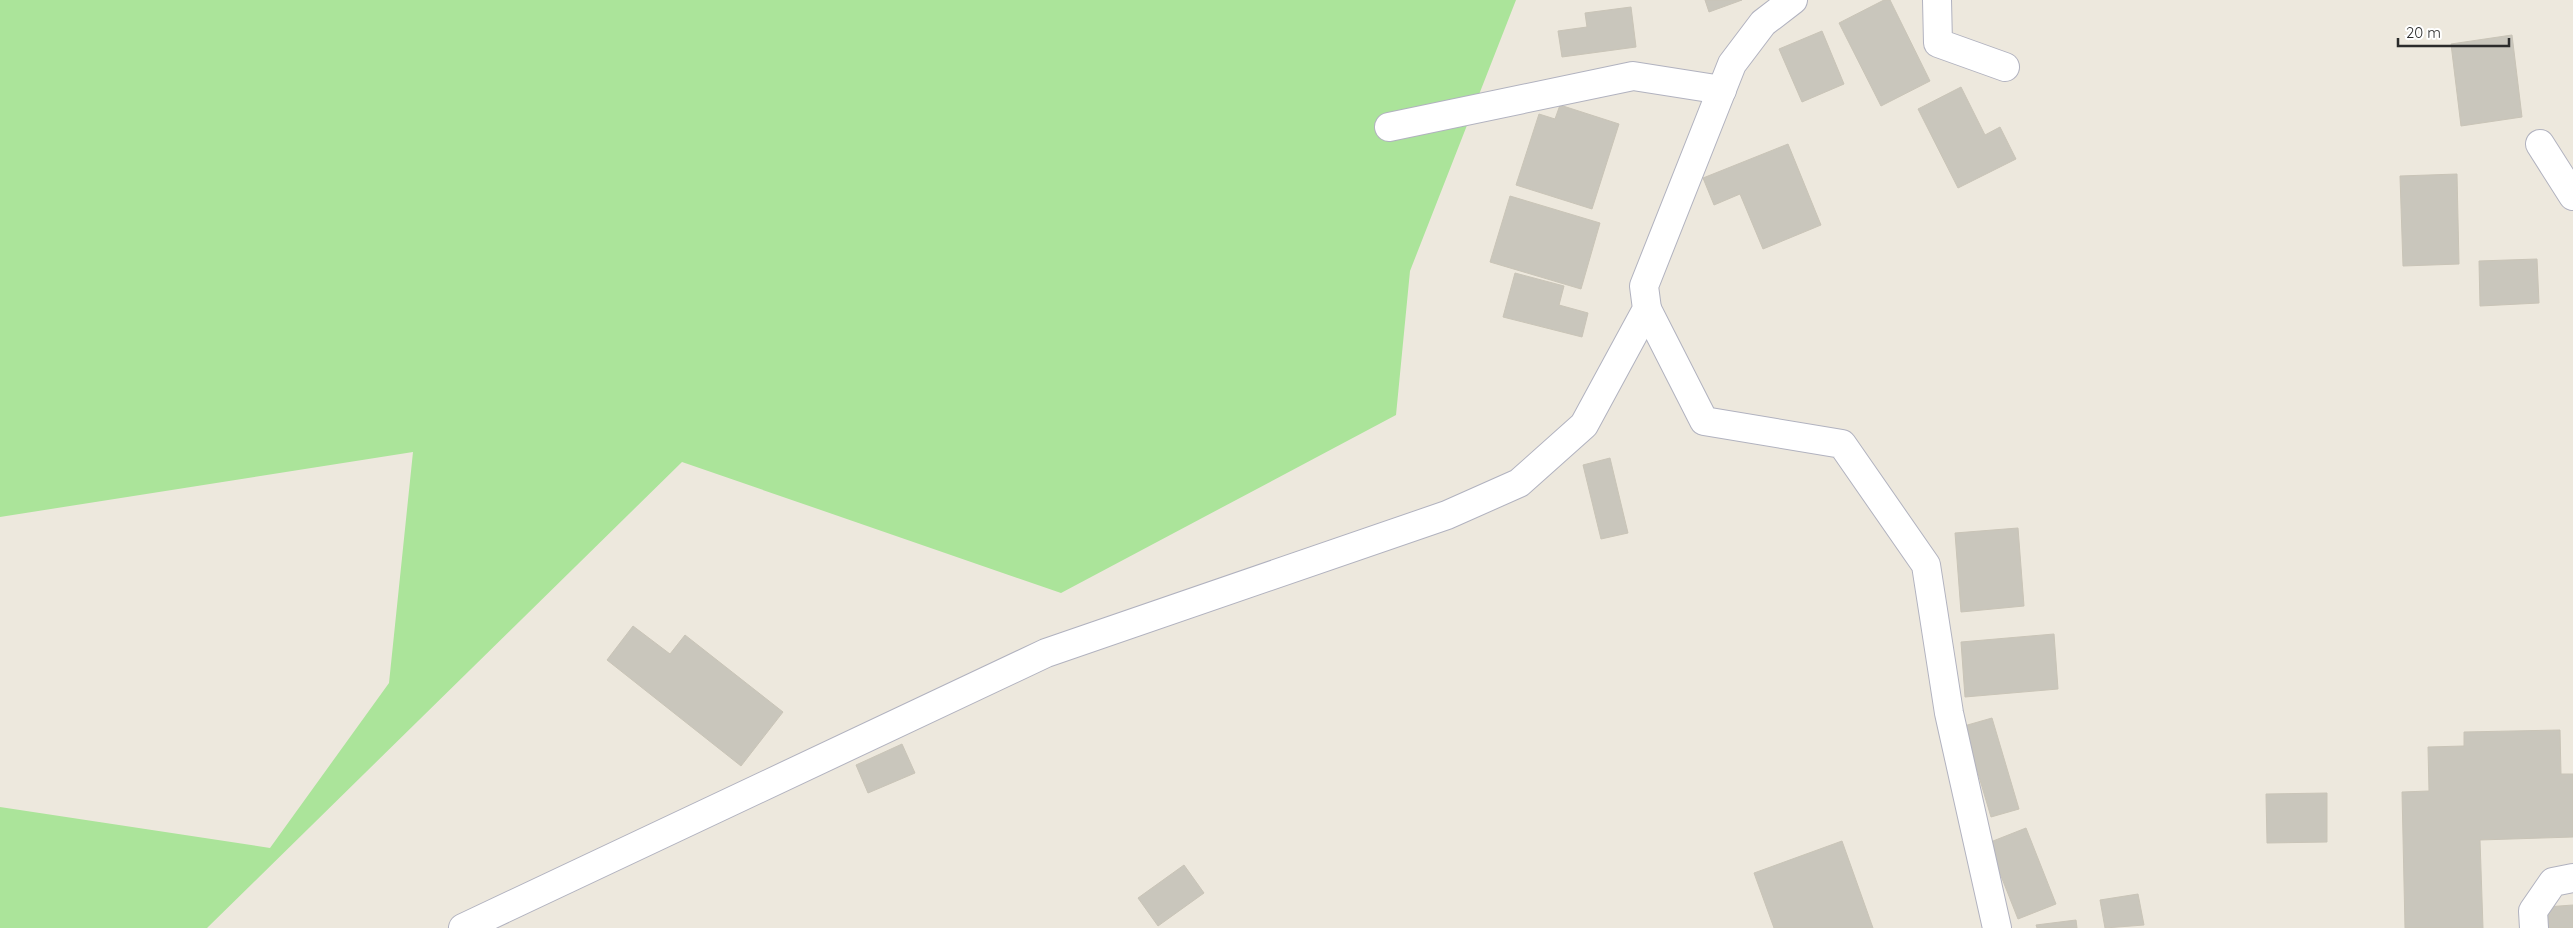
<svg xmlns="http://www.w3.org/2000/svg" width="2573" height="928" viewBox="0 0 2573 928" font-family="Quicksand,sans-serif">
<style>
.green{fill:#abe49a}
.building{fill:#c9c6bc;stroke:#c9c4b7}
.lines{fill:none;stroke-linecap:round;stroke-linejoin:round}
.minor-casing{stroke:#b1b2bf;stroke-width:30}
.minor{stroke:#fff;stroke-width:28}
</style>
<rect width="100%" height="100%" fill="#ede8dd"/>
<!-- green -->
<polygon class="green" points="0,0 1516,0 1410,271 1396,415 1061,593 682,462 207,928 0,928 0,807 270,848 389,683 413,452 0,517"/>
<!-- building -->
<g class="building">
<polygon points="1705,0 1742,0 1709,12"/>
<polygon points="1884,0 1890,0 1930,81 1881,106 1839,23"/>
<polygon points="1631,7 1636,47 1562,57 1558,31 1587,27 1585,13"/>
<polygon points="1822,31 1844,84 1802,102 1779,49"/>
<polygon points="2512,35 2522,117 2461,126 2451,44"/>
<polygon points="1961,87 1985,135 2000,127 2016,159 1958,188 1918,109"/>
<polygon points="1560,105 1619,124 1592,209 1516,185 1539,114 1555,119"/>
<polygon points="1788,144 1821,225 1763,249 1740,194 1714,205 1703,178"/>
<polygon points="2457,174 2459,264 2403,266 2400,176"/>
<polygon points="1510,196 1600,223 1581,289 1490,262"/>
<polygon points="2537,259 2539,303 2480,306 2479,261"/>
<polygon points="1515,273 1564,286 1559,305 1588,313 1582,337 1503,317"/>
<polygon points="1610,458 1628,533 1601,539 1583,465"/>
<polygon points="2018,528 2024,606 1961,612 1955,533"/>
<polygon points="633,626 670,654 685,635 783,712 741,766 607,660"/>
<polygon points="2054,634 2058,689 1965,697 1961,642"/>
<polygon points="1992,718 2019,809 1991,817 1964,726"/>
<polygon points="2560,730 2561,774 2573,774 2573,837 2480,840 2483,928 2405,928 2402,792 2429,791 2428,747 2464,746 2464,732"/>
<polygon points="902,744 915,773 868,793 856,765"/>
<polygon points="2327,793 2327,842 2267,843 2266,794"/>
<polygon points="2026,828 2056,904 2018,919 1988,843"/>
<polygon points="1842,841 1873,928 1774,928 1754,873"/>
<polygon points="1184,865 1204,893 1158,926 1138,898"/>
<polygon points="2138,894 2144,925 2105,928 2100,900"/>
<polygon points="2573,905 2573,928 2547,928 2546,907"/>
<polygon points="2076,920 2077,928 2037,928 2036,925"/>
</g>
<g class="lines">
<!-- minor casing -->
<g class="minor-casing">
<g id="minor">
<polyline points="1937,0 1938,43 2005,67"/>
<polyline points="1389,127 1633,76 1722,90"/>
<polyline points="2540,144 2573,196"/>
<polyline points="1647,309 1704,421 1842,444 1926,565 1949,713 1997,928"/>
<polyline points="463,928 1046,653 1447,515 1519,483 1584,425 1647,309 1644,286 1732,64 1763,23 1793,0"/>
<polyline points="2534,928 2533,911 2553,882 2573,878"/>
</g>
</g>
<!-- minor -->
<use href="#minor" class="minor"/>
</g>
<!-- scale -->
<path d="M2398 38v8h111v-8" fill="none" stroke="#2b2b2b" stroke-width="2.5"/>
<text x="2406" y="38" font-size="15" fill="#2b2b2b" stroke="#ffffff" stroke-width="4" paint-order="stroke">20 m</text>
</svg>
